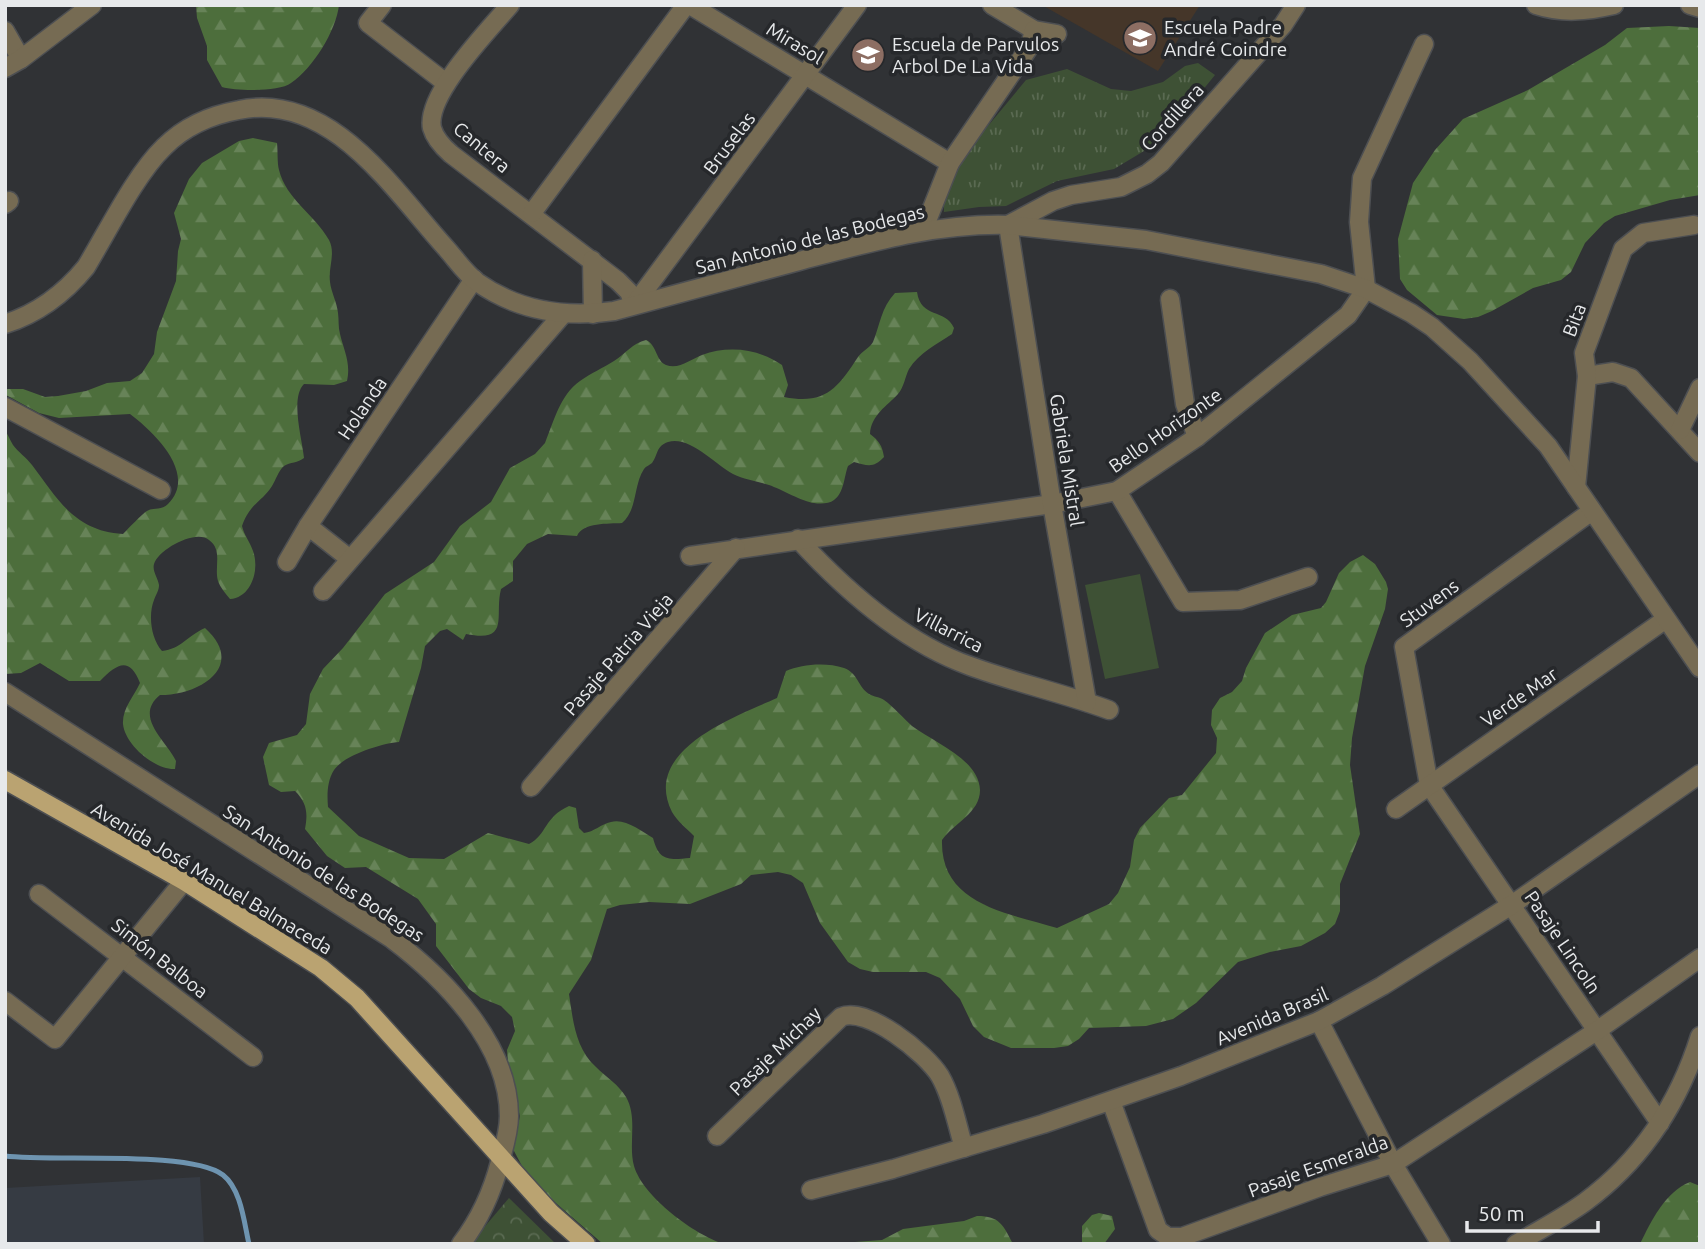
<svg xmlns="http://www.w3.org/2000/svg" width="1705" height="1249" viewBox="0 0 1705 1249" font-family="Ubuntu,sans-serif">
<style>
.built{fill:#363b43}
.education{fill:#453629}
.grass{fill:url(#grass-tufts)}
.forest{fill:url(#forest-firs)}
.park{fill:url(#park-crowns)}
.pitch{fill:#3e5135}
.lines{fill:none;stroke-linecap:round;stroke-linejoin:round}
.stream{stroke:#6e94b0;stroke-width:5}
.minor-casing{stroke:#4d4f52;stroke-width:21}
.tertiary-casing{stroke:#4d4f52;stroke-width:21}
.primary-casing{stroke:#4d4f52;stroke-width:21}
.minor{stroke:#766b53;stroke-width:18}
.tertiary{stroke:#766b53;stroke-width:18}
.primary{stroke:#baa371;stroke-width:18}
.labels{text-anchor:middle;stroke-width:7;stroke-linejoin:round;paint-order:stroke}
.poi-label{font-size:19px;fill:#e7e9eb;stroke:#26282b;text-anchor:start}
.street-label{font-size:19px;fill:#e7e9eb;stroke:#26282b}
</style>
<defs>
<pattern id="grass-tufts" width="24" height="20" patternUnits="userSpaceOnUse" patternTransform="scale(1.75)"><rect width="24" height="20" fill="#3e5135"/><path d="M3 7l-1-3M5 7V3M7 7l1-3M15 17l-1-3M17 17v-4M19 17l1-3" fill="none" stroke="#5a6a52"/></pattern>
<pattern id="forest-firs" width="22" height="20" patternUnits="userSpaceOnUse" patternTransform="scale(1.75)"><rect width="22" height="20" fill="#4d6e3c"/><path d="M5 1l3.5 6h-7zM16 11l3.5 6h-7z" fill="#678358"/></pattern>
<pattern id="park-crowns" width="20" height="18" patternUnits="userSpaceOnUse" patternTransform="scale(1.75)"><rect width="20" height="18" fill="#3e5135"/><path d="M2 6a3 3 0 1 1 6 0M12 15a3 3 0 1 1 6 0" fill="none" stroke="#5a6a52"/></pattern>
</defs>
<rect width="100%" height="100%" fill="#303235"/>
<!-- built -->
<polygon class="built" points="200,1177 204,1244 5,1244 5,1188"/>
<!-- education -->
<polygon class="education" points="1042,5 1200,5 1158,71"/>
<!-- grass -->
<polygon class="grass" points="1198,63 1215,75 1179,119 1144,151 1114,169 1057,181 1006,206 979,207 944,212 944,198 968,150 1026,80 1067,69 1111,89 1131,91 1163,82 1185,66"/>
<!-- forest -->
<g class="forest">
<path d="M 196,5 L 339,5 C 336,31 313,68 291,83 C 279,92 237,91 222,87 L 207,60 L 207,46 L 197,18 Z"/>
<polygon points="1669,26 1700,28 1700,195 1670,200 1615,216 1604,223 1585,243 1571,272 1561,280 1533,288 1492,311 1478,317 1464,319 1437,315 1407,290 1400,279 1398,239 1413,183 1435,150 1463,119 1528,90 1605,45 1627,28"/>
<path d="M 253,138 L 277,143 C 278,152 277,162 279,170 C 286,199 315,215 329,240 C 336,254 328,267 330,282 C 331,292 337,302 338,313 C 339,320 338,327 340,334 C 344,351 351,363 347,381 L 334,385 L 304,384 C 290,398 302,438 304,458 C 298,463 290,462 284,466 C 278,471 276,480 272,486 C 262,502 250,503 242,526 C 244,535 250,542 253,551 C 260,570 251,598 230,599 C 226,594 220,587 218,581 C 214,567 223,550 209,540 C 196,529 159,549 154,564 C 152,571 158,578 159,585 C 159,591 156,594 154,600 C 148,615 151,639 162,651 C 181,649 187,636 205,628 C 247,666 200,695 160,695 C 133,717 167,741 176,761 L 175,769 C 155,770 125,745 123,724 C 122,709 134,696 140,683 C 129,655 116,665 100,681 L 69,681 L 40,663 L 21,673 L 5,674 L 5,430 C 8,435 10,440 13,445 C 18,452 26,457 32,465 C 58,499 74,531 123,534 C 128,529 143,513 147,511 C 153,507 161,511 168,504 C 198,474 154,432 130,414 L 59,418 L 39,413 L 6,395 L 5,389 L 23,389 L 45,397 L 58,396 L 86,391 L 107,383 L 130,381 L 142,373 L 154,354 L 157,332 L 176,281 L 178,251 L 181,239 L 174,213 L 189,179 L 202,163 L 239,141 Z"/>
<path d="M 917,292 C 921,319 945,308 954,328 L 952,334 C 937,344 919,353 909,369 C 905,377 904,387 898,394 C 887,406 871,415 870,434 C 879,441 882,445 884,457 C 874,468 868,466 854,462 L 848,466 C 844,477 844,493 834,500 C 829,504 820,504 814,503 C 803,502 781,489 769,485 C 757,481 745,480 733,474 C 716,465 689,435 668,442 C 656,446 658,455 652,463 C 650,465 646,466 644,469 C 633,486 638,509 622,523 C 608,524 583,522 577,536 L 548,534 L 527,544 L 513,561 L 513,581 L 501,589 C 494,616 511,643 466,634 L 463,640 L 447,629 L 440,631 L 425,646 L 421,668 L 399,742 C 383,743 344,755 334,770 C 327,781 327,795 328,807 L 359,836 L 409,858 L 444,859 L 488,833 L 529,844 C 547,835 544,817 569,806 L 576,808 L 579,828 L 584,833 C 594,832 601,824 611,822 C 625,818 641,831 653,838 C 659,861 668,860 690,858 L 694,836 C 687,829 677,821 672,812 C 641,750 735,717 777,698 L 786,671 C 802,664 826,662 844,668 C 858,673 858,687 869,694 C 874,697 880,697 884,700 C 894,707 903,718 912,726 C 933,742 979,759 980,790 C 980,813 954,823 942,840 C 940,905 1008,913 1057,928 L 1109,904 L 1118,893 L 1130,867 L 1134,840 L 1140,828 L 1169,798 L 1182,795 L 1216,753 L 1217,738 L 1211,725 L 1212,710 L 1220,698 L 1232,692 L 1242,681 L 1246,668 L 1265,633 L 1292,615 L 1321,608 L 1326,602 L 1339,573 L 1350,562 L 1363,555 L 1375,564 L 1386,582 L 1388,589 L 1385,609 L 1365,666 L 1352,738 L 1350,765 L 1360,834 L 1340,884 L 1340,911 L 1335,924 L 1325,933 L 1301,946 L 1270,952 L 1238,962 L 1196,1003 L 1173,1019 L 1146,1026 L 1089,1028 L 1079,1039 L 1068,1046 L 1054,1048 L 1011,1048 L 984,1037 L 973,1026 L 960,999 L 940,978 L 926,972 L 873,972 L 860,969 L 848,962 L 820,923 L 803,883 L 791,875 L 778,872 L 751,875 L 741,884 L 690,904 L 649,902 L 620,905 L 607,909 L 591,960 L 569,994 C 573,1020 575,1048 596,1067 C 606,1077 619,1085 626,1097 C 638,1118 628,1144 634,1166 C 643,1197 695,1235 724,1244 L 603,1244 L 549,1197 L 522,1166 L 514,1151 L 514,1144 L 520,1116 L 509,1075 L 507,1050 L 515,1031 L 512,1017 L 501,1006 L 481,998 L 469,989 L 436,946 L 436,924 L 418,899 L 366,867 L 345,868 L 327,856 L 305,829 C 308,813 307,803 295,791 L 281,792 L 269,785 L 263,757 L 269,743 L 297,735 L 306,724 L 310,694 L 323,669 L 343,648 L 385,594 L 434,562 L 460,526 L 491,502 L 510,468 L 535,454 L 545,443 C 554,421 560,395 580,381 C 591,373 603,368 614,361 C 625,354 633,343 646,340 C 657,345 656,361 666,365 C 679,370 691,359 702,355 C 729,345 759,349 782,365 L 788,385 L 784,397 C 825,405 837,389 858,357 C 862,351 870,348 873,342 C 880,325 881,308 895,293 Z"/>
<path d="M 1690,1182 L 1700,1186 L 1700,1244 L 1640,1244 C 1651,1221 1665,1192 1690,1182 Z"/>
<polygon points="1099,1213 1112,1216 1115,1229 1104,1244 1082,1244 1082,1226 1092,1215"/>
<path d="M 977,1216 C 1000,1216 1003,1225 1013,1244 L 828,1244 L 882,1240 L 903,1229 L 964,1221 Z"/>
</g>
<!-- park -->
<polygon class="park" points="509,1198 556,1244 470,1244"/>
<!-- pitch -->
<polygon class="pitch" points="1140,574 1159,668 1105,679 1085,585"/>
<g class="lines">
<!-- stream -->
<path class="stream" d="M 5,1156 C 53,1162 191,1150 223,1175 C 241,1189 244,1222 249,1244"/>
<!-- minor casing -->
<g class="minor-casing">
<g id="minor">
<polyline points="382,5 368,23 446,83"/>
<path d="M 510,5 C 489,30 425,95 432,128 C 435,139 443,147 451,154 L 618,281 L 629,292 L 634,305"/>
<polyline points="690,5 950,163"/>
<polyline points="992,5 1034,30 1057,34"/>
<path d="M 1536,5 C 1563,14 1587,11 1614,5"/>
<polyline points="1690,5 1700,8"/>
<polyline points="5,31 21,59"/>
<polyline points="5,68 21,59 92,5"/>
<polyline points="5,204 9,201"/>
<polyline points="532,213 686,5"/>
<polyline points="923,231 950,163 1030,46 1034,30"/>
<polyline points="592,260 593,314"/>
<polyline points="1170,299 1185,404 1197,437"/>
<polyline points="634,305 857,5"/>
<polyline points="1587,376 1613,372 1631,378 1700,453"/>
<polyline points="5,407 161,490"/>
<polyline points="1680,430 1700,388"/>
<polyline points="1576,487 1587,376 1584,353 1623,249 1643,233 1694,225"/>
<polyline points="1117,491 1183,602 1240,600 1308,577"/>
<polyline points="1592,511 1404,647 1429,785 1660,1123"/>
<polyline points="308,526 350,559"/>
<path d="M 798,539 C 844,589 905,643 970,666 C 1016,683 1063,693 1109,710"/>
<polyline points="690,556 1052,504 1117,491 1197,437 1348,315 1366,289 1359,222 1362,178 1424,44"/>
<polyline points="287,562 308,526 474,279"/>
<polyline points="323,591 563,314"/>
<polyline points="1087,702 1052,504 1008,225 1053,201 1071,195 1121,187 1147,174 1161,163 1283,25 1296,5"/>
<polyline points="531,787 736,548"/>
<polyline points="1396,809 1666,619"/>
<polyline points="39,894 253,1057"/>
<polyline points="5,1001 55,1039 184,881"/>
<polyline points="1319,1021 1393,1164 1441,1244"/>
<polyline points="1111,1101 1158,1230 1168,1237 1182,1237 1320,1187 1393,1164 1598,1030 1700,958"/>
<path d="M 717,1136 L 841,1017 C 867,1006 926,1053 940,1076 C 952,1097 957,1125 964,1148"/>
<polyline points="811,1190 893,1169 1043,1124 1181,1076 1319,1021 1382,986 1513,904 1700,774"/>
<path d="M 1516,1244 C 1539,1230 1563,1218 1585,1202 C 1642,1160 1679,1103 1700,1036"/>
</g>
</g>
<!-- tertiary casing -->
<g class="tertiary-casing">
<g id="tertiary">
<path d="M 5,324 C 39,313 64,294 86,267 C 108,231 135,175 164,147 C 185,126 211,115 239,110 C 330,91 392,188 445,247 C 455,258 465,273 477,282 C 518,311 565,318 614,311 C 675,294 737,278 799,261 C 868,243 936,223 1008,225 L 1146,240 L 1321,274 L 1366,289 L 1411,313 L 1432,327 L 1470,361 L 1548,446 L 1700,668"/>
<path d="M 5,692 L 392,939 C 445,979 509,1044 509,1116 C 509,1132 504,1147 500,1162 C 492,1193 480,1219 461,1244"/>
</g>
</g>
<!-- primary casing -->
<g class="primary-casing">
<polyline id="primary" points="5,780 184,881 321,968 357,998 551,1213 586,1244"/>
</g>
<!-- minor -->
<use href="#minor" class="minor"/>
<!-- tertiary -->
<use href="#tertiary" class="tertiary"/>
<!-- primary -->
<use href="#primary" class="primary"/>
</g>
<!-- icons -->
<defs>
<g id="school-disc" transform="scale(1.75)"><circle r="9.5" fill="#8d6e63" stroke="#26282b"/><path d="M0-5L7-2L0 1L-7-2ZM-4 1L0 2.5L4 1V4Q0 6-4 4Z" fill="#fff"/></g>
</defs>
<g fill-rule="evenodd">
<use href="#school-disc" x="1140" y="38"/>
<use href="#school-disc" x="868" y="55"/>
</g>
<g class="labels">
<!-- poi labels -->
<g class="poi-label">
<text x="1164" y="34">Escuela Padre<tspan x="1164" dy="22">André Coindre</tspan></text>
<text x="892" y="51">Escuela de Parvulos<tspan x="892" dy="22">Arbol De La Vida</tspan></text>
</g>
<!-- street labels -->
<g class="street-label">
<text transform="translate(795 43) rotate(31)" y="7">Mirasol</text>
<text transform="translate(1172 117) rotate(-48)" y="7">Cordillera</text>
<text transform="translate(729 143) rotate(-53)" y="7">Bruselas</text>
<text transform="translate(482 147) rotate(40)" y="7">Cantera</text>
<text transform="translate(810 239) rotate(-14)" y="7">San Antonio de las Bodegas</text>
<text transform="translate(1574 320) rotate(-69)" y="7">Bita</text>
<text transform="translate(362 408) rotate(-56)" y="7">Holanda</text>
<text transform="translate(1165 430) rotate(-35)" y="7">Bello Horizonte</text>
<text transform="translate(1067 460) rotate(81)" y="7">Gabriela Mistral</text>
<text transform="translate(1429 603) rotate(-36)" y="7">Stuvens</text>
<text transform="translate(949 630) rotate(27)" y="7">Villarrica</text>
<text transform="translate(618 654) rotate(-49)" y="7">Pasaje Patria Vieja</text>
<text transform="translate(1519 697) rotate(-35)" y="7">Verde Mar</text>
<text transform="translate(324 873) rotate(33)" y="7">San Antonio de las Bodegas</text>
<text transform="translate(212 878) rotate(31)" y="7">Avenida José Manuel Balmaceda</text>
<text transform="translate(1563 942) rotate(56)" y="7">Pasaje Lincoln</text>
<text transform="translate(160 958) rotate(38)" y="7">Simón Balboa</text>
<text transform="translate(1272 1016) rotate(-23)" y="7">Avenida Brasil</text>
<text transform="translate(775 1051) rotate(-44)" y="7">Pasaje Michay</text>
<text transform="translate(1318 1166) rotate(-20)" y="7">Pasaje Esmeralda</text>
</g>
</g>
<!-- border -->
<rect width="1705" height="1249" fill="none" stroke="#e7e9eb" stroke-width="14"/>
<!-- scale -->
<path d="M1467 1221v10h131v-10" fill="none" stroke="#e7e9eb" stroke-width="3.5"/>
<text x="1478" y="1221" font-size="21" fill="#e7e9eb" stroke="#26282b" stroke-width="5" paint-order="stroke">50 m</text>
</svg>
